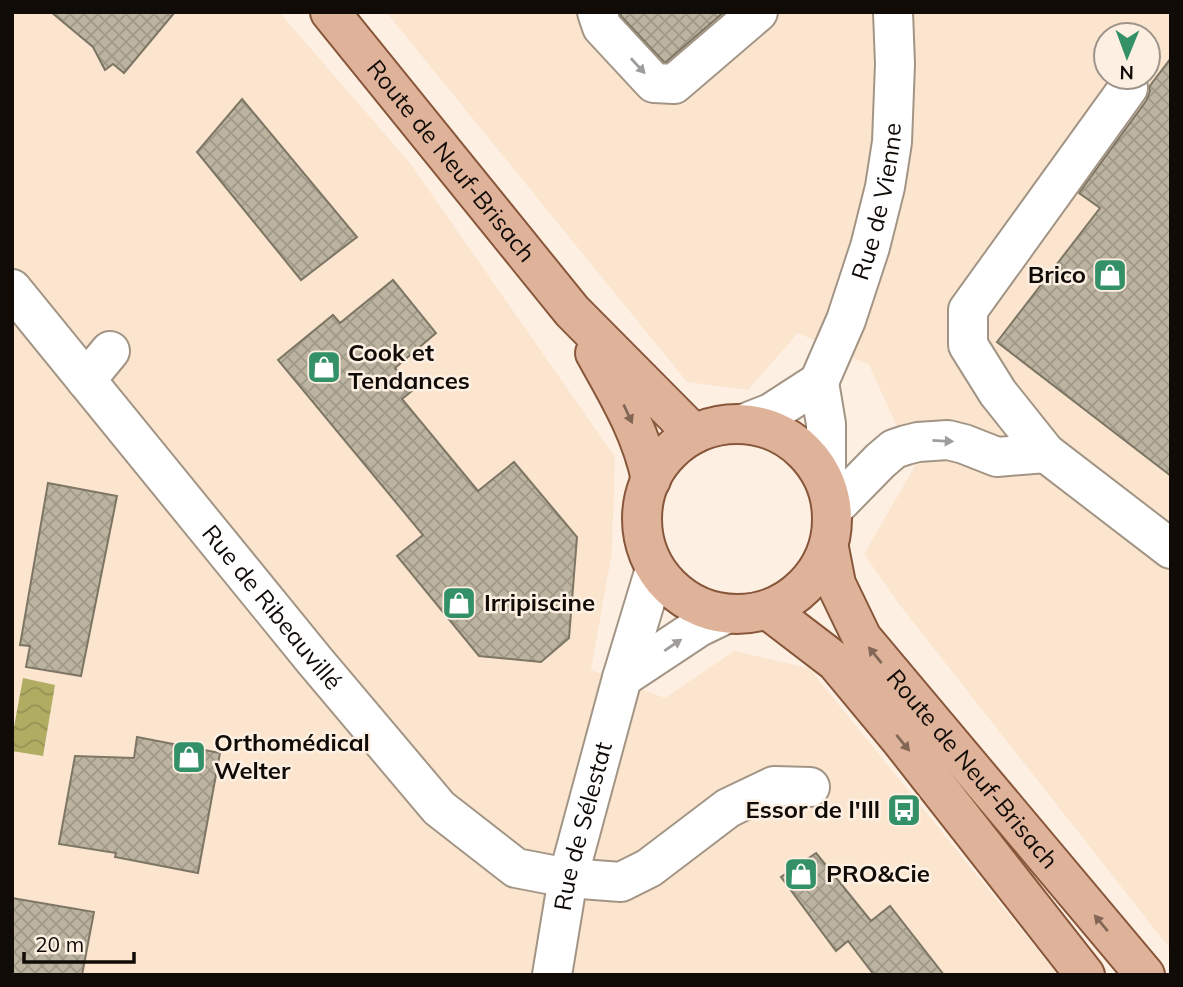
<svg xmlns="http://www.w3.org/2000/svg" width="1183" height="987" viewBox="0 0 1183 987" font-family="Mulish,sans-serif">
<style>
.built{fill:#fbe5cf;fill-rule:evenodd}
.water{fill:url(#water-waves)}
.building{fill:url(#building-cross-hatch);stroke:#7e7664;stroke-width:2}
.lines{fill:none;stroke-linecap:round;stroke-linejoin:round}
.minor-casing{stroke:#a39585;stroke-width:42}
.major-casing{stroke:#88573a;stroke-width:42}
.minor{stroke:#fff;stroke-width:38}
.major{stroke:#dfb39a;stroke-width:38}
.oneway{fill:#9f9d9b}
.oneway2{fill:#826757}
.labels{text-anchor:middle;stroke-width:5;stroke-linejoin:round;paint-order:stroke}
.street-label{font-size:24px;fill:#100b06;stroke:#fdf0e3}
.poi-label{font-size:24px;font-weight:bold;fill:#100b06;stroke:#fdf0e3;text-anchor:start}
</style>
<defs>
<pattern id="water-waves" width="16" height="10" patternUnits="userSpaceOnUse" patternTransform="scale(1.75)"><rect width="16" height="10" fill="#b0ac62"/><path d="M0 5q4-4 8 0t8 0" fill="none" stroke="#969354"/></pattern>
<pattern id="building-cross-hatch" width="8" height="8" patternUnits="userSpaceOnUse" patternTransform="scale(1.75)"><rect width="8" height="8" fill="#bcb3a0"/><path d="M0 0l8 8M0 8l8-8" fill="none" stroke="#a19988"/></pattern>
</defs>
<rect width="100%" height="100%" fill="#fdf0e3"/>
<!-- built -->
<g class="built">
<polygon points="12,12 279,12 410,163 615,457 612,552 591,670 665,698 734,651 809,668 1058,975 12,975"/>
<path d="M 386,12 L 1171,12 L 1171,950 L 899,604 L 864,554 L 915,466 L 869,365 L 798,333 L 748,390 L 687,382 ZM 1106,35 L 1148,35 L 1148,77 L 1106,77 Z"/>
</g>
<!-- water -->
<polygon class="water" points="23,678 55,685 43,756 12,751 12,738"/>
<!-- building -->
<g class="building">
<polygon points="51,12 175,12 124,73 113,64 105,70 93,47"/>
<polygon points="620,12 724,12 666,62 664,62 621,16"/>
<polygon points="1171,58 1171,476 997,342 1100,208 1079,193 1146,101 1150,91 1149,87"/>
<polygon points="242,99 357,237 301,280 197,152"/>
<polygon points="393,280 436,333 395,368 413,390 402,399 478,491 514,462 577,537 569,638 541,662 479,656 397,556 423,535 278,360 333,315 340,323"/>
<polygon points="48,483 117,496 81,676 26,667 30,646 20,645"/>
<polygon points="137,737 220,753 198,873 115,857 116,853 59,844 75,756 134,758"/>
<polygon points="816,853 871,921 890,906 944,975 874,975 848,941 836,951 781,877"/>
<polygon points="12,898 94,912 82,975 12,975"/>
</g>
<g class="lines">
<!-- minor casing -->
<g class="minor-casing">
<g id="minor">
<polyline points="597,12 602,27 654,83 674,84 758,12"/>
<polyline points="1128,88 968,310 968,345 998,393 1046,453 1171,549"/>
<path id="s1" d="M 12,289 L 315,661 L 439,808 L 516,868 L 568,878 L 621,882 L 649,868 L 728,808 L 774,786 L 810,787"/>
<polyline points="86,380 110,351"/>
<polyline points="819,382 826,424 826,482"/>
<path id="s2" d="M 743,424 L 771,413 L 819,382 L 846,320 L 870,247 L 885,187 L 892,142 L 895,64 L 893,12"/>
<polyline points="833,509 880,461 894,449 906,445 918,442 948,440 964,444 997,457 1046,453"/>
<polyline points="622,678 699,627 726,614"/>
<path id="s3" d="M 552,975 L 568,878 L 622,678 L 655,569"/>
</g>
</g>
<!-- major casing -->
<g class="major-casing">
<g id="major">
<path id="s4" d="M 330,12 L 572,311 L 694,434"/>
<path d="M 595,353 C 618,394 642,434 651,480"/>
<circle cx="737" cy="519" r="95"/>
<path id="s5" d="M 829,548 L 836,584 L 862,638 L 1145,975"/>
<polyline points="768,610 836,662 900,739 1085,975"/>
</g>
</g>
<!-- minor -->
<use href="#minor" class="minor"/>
<!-- major -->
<use href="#major" class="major"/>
</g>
<!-- one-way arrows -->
<defs><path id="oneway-solid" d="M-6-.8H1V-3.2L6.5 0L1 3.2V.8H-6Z" transform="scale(1.75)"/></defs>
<g class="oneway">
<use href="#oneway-solid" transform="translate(638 66) rotate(47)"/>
<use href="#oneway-solid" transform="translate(943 441) rotate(3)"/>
<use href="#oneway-solid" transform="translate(673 645) rotate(-34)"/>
</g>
<g class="oneway2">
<use href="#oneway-solid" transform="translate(628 414) rotate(65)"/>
<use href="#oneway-solid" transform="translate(875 655) rotate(-129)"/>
<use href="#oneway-solid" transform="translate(903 743) rotate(51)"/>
<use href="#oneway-solid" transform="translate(1101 923) rotate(-130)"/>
</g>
<!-- icons -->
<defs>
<g id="shop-square" transform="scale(1.75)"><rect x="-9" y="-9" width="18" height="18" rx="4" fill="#339067" stroke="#fdf0e3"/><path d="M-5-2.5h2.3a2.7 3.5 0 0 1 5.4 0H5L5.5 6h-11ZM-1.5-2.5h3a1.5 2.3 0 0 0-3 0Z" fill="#fff"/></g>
<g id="bus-square" transform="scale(1.75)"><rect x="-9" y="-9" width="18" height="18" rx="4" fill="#339067" stroke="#fdf0e3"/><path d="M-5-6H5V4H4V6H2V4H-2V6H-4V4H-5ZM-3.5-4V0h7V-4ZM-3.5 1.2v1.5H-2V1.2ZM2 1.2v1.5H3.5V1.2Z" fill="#fff"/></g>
</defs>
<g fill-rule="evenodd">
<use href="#shop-square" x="1110" y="275"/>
<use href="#shop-square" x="324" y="367"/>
<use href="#shop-square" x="459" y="603"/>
<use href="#shop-square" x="189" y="757"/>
<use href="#bus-square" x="904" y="810"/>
<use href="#shop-square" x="801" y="874"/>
</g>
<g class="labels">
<!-- street labels -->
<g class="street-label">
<text dy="8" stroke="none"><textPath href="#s4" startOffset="192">Route de Neuf-Brisach</textPath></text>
<text dy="8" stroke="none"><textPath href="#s2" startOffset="278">Rue de Vienne</textPath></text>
<text dy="8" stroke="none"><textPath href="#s1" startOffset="411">Rue de Ribeauvillé</textPath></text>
<text dy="8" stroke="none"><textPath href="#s5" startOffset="268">Route de Neuf-Brisach</textPath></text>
<text dy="8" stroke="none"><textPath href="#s3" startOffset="152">Rue de Sélestat</textPath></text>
</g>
<!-- poi labels -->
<g class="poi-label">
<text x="1086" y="283" text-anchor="end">Brico</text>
<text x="348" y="361">Cook et<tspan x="348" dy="28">Tendances</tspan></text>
<text x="484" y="611">Irripiscine</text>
<text x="214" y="751">Orthomédical<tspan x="214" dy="28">Welter</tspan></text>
<text x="880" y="818" text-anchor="end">Essor de l'Ill</text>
<text x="826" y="882">PRO&amp;Cie</text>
</g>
</g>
<!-- border -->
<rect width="1183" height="987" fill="none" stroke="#100b06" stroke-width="28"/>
<!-- north arrow -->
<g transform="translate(1127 56) rotate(181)"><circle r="33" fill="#fdf0e3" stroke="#9e948b" stroke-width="2"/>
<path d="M0-5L12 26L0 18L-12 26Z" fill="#339067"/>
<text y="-10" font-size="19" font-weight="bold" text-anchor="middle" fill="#100b06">N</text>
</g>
<!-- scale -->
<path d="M24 952v10h110v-10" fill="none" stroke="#100b06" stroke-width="3.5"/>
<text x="35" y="952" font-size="21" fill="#100b06" stroke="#fdf0e3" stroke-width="5" paint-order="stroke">20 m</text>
</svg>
